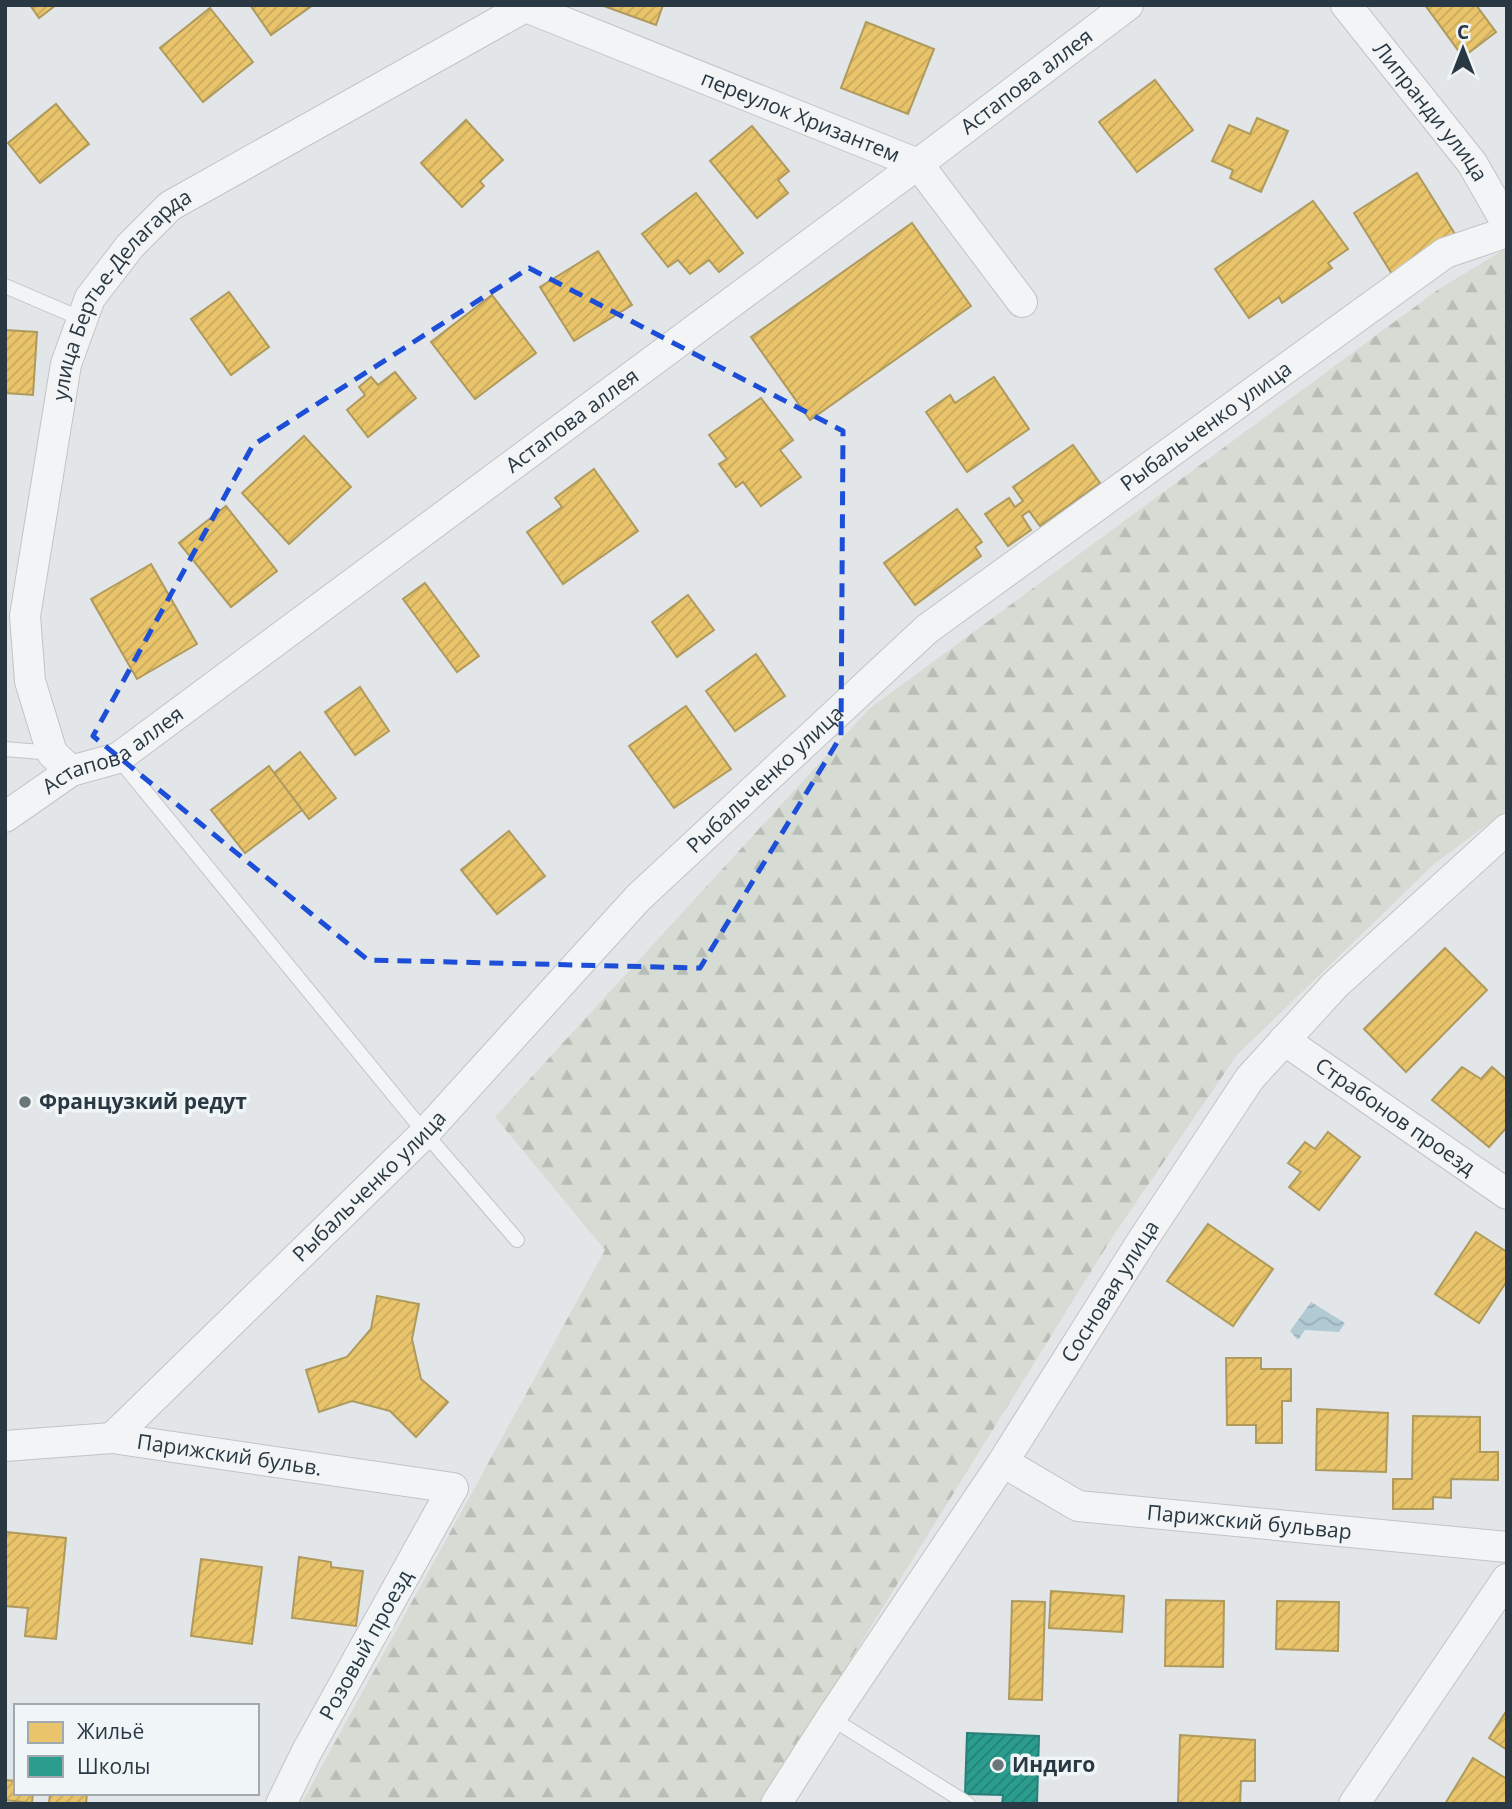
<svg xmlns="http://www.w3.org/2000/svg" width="1512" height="1809" viewBox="0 0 1512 1809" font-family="'Open Sans',sans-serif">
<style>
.forest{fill:url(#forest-firs)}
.water{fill:url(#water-waves)}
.homes{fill:url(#homes-hatch);stroke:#af9a5e;stroke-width:2}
.schools{fill:url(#schools-hatch);stroke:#2a7f78;stroke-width:2}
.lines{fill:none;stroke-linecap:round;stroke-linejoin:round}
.service-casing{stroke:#c1c4c6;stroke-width:16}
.minor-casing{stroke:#c1c4c6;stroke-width:32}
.service{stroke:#f2f4f5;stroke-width:14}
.minor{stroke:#f2f4f5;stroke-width:30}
.marked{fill:none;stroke:#1d4ed8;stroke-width:5;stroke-dasharray:14 9;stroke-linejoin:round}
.poi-dot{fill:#6a757c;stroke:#f0f5f7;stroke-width:2.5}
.labels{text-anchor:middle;stroke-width:7;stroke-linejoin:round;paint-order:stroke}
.street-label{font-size:21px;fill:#293842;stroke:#f0f5f7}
.poi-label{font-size:21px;font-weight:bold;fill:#293842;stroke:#f0f5f7;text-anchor:start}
</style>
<defs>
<pattern id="forest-firs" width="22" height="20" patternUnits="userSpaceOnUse" patternTransform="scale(1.75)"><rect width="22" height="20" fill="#d6dcd3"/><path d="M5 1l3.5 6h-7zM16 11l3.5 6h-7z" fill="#b8beb6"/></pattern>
<pattern id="water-waves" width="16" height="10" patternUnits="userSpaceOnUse" patternTransform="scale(1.75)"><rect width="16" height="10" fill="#b1cad4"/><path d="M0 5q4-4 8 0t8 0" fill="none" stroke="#98aeb7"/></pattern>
<pattern id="homes-hatch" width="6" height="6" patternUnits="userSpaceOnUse" patternTransform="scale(1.75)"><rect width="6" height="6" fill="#e9c46a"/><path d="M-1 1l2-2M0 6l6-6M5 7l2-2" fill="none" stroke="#c8a95d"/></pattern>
<pattern id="schools-hatch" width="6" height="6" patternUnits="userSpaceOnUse" patternTransform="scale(1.75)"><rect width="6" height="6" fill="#2a9d8f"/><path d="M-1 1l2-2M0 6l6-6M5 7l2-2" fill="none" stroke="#248176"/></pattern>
</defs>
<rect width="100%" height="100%" fill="#e3e6e8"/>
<!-- forest -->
<polygon class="forest" points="1507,248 1507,810 1433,865 1237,1055 1113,1236 761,1804 301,1804 605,1250 495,1117 869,709 1439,289"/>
<!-- water -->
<polygon class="water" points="1311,1302 1345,1323 1339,1332 1305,1330 1298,1340 1290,1331"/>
<!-- homes -->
<g class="homes">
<polygon points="30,5 56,5 39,18"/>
<polygon points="250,5 313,5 271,35"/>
<polygon points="601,5 663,5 656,25"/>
<polygon points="1425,5 1476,5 1496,32 1463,57"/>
<polygon points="210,8 253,62 203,102 160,48"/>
<polygon points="866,22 934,49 908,114 841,88"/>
<polygon points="1155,80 1193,130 1137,172 1099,122"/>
<polygon points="56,104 89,144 40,183 8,143"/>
<polygon points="1257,118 1288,131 1261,192 1230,178 1233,170 1212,161 1229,125 1250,134"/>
<polygon points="466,120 503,160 480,181 484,186 462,207 421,163"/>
<polygon points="752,126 789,171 778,180 788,193 757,218 710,161"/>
<polygon points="1417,173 1455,234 1392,274 1354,213"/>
<polygon points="696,193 743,253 719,272 709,260 690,274 678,260 668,267 642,234"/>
<polygon points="1313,201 1348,249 1328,263 1332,268 1282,303 1279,297 1249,318 1215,269"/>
<polygon points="912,223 971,306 810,420 751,337"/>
<polygon points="598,251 632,305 574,341 540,287"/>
<polygon points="229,292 269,347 231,375 191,319"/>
<polygon points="492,295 536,353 475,399 431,342"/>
<polygon points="5,330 37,332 33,395 5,393"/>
<polygon points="395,372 416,398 368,437 347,410 365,395 359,387 371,377 378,385"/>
<polygon points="994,377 1029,429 967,472 926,412 950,395 955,403"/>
<polygon points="761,398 793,440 780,450 801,477 761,506 743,482 736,487 719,464 727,459 709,435"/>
<polygon points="304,436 351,487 289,544 242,493"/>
<polygon points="1073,445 1100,483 1040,526 1029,511 1022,516 1031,530 1008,546 985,514 1009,498 1015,507 1023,501 1013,487"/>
<polygon points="594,469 638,531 563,584 527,532 562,507 555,498"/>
<polygon points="226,506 277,571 231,607 179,543"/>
<polygon points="957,509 982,542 975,547 981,556 915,605 884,563"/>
<polygon points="151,564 197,644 137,679 91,599"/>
<polygon points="425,583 479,656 457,672 403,599"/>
<polygon points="688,595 714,630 677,657 652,622"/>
<polygon points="756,654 785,696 735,731 706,691"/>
<polygon points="360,687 389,731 355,755 325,712"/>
<polygon points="686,706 731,769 674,808 629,746"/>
<polygon points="300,752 336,798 309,819 274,773"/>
<polygon points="269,766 302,810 245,853 211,810"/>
<polygon points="509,831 545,876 497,914 461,870"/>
<polygon points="1445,948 1487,990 1406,1072 1364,1029"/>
<polygon points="1462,1067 1481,1079 1492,1067 1507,1080 1507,1127 1489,1147 1432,1100"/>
<polygon points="1328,1132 1360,1157 1319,1210 1289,1187 1301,1172 1288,1163 1305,1142 1315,1149"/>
<polygon points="1208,1224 1273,1269 1233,1326 1167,1281"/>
<polygon points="1476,1232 1507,1252 1507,1281 1479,1323 1435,1294"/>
<polygon points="377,1296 419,1304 412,1339 421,1379 448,1402 416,1437 390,1411 352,1401 319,1412 306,1370 347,1357 371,1329"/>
<polygon points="1226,1358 1261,1358 1261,1369 1291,1369 1291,1401 1282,1401 1282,1443 1256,1443 1256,1425 1227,1425"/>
<polygon points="1317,1409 1388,1413 1386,1472 1316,1470"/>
<polygon points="1413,1416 1480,1417 1480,1452 1498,1452 1498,1480 1451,1479 1451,1498 1433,1497 1433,1509 1393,1509 1393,1479 1412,1479"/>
<polygon points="6,1532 66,1538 56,1639 25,1636 28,1608 5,1606"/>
<polygon points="299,1557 331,1562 331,1567 363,1571 356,1626 292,1618"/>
<polygon points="201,1559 262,1567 252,1644 191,1636"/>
<polygon points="1051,1591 1124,1596 1122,1632 1049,1628"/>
<polygon points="1166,1600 1224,1601 1223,1667 1165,1666"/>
<polygon points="1012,1601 1045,1602 1042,1700 1009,1699"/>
<polygon points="1277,1601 1339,1602 1338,1651 1276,1649"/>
<polygon points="1507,1710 1507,1750 1489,1738"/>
<polygon points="1180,1735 1255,1740 1255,1781 1241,1781 1240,1804 1178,1804"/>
<polygon points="1473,1758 1507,1779 1507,1804 1445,1804"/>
<polygon points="5,1780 16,1781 16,1793 33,1793 32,1803 5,1800"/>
<polygon points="50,1793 87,1793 86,1804 49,1804"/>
</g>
<!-- schools -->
<polygon class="schools" points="967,1733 1039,1736 1037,1804 1002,1804 1003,1795 965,1794"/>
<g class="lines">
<!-- service casing -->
<g class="service-casing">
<g id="service">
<polyline points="5,286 82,319"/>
<polyline points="5,749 52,753"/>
<polyline points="118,758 425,1133 517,1240"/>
<polyline points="831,1718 968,1804"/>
</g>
</g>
<!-- minor casing -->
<g class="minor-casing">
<g id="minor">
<path id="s1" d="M 521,5 L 918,164 L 1022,302"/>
<path id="s2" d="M 1346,5 L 1472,163 L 1507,224"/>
<path id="s3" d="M 71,771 L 52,753 L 30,681 L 25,616 L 66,364 L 90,298 L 130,246 L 170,206 L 525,7"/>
<path id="s4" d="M 5,817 L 71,771 L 118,758 L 918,164 L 1128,5"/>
<path id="s5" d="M 1284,1040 L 1507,1194"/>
<path id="s6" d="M 112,1438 L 425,1133 L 638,898 L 927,629 L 1445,253 L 1507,232"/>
<path id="s7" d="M 5,1446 L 112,1438 L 453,1488 L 307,1751 L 281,1804"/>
<path id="s8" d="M 1003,1462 L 1078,1506 L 1507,1547"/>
<path id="s9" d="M 776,1804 L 831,1718 L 1003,1462 L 1142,1241 L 1250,1078 L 1335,985 L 1507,829"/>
<polyline points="1354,1804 1507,1579"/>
</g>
</g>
<!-- service -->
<use href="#service" class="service"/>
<!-- minor -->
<use href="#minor" class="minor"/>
</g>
<!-- marked area -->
<path class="marked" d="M 529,268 L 843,431 L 841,736 L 700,968 L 368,960 L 93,736 L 253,445 Z"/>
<!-- markers -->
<g class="poi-dot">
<circle cx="25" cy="1102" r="7"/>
<circle cx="998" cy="1765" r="7"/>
</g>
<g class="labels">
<!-- street labels -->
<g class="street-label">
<text dy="7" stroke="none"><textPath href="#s4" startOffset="1262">Астапова аллея</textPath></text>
<text dy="7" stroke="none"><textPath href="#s2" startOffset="136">Липранди улица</textPath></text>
<text dy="7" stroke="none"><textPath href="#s1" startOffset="301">переулок Хризантем</textPath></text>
<text dy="7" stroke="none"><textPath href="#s3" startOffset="511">улица Бертье-Делагарда</textPath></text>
<text dy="7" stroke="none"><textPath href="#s4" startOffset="695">Астапова аллея</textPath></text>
<text dy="7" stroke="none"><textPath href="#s6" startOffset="1494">Рыбальченко улица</textPath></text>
<text dy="7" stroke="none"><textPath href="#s4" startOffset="128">Астапова аллея</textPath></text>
<text dy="7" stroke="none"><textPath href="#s6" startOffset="928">Рыбальченко улица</textPath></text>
<text dy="7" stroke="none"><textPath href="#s5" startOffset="135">Страбонов проезд</textPath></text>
<text dy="7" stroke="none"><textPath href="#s6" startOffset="360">Рыбальченко улица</textPath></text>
<text dy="7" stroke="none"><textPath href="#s9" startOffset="612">Сосновая улица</textPath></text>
<text dy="7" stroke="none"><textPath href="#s7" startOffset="226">Парижский бульв.</textPath></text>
<text dy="7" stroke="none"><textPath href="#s8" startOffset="259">Парижский бульвар</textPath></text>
<text transform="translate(366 1645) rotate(-61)" y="7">Розовый проезд</text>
</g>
<!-- poi labels -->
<g class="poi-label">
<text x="39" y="1109">Французкий редут</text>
<text x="1012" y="1772">Индиго</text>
</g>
</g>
<!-- border -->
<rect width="1512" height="1809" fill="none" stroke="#293842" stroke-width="14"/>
<!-- legend -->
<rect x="14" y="1704" width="245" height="91" fill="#f0f5f7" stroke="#a0a9af" stroke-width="2"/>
<rect x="28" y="1722" width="35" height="21" fill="#e9c46a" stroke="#a0a9af" stroke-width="2"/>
<text x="77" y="1739" font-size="21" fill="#293842">Жильё</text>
<rect x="28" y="1756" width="35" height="21" fill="#2a9d8f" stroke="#a0a9af" stroke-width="2"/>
<text x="77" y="1774" font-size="21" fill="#293842">Школы</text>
<!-- north arrow -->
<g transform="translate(1463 49)" stroke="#f0f5f7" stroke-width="5" paint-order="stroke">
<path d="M0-5L12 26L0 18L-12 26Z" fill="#293842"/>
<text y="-10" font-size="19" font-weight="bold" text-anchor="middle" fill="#293842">С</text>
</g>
</svg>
